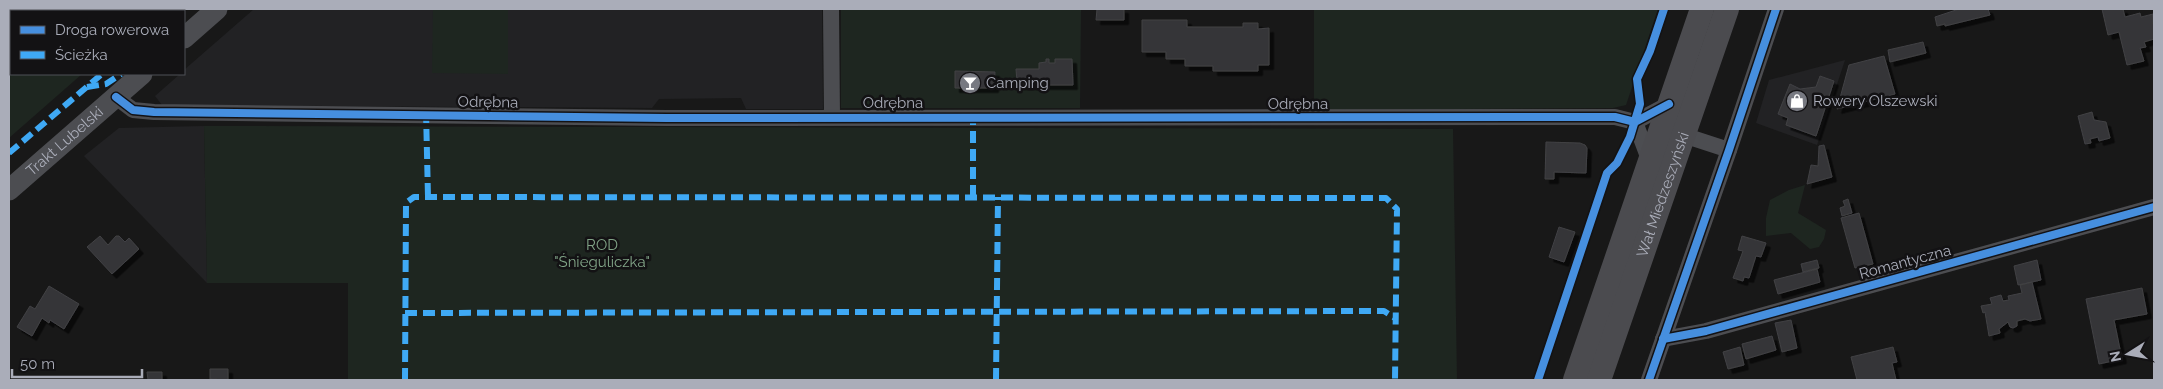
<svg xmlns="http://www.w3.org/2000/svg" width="2163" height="389" viewBox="0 0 2163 389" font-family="Raleway,sans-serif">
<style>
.built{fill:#222224}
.green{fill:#1e2620}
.building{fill:#363638;stroke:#414144;filter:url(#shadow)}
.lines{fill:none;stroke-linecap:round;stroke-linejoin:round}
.minor{stroke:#4c4d51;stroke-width:16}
.tertiary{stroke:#4c4d51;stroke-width:21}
.secondary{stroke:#4b4b4f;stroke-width:24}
.quiet{stroke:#3fa9f5;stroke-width:6;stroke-dasharray:12 6;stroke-linecap:butt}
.cycleway-casing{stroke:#131214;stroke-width:11}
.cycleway{stroke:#468fdf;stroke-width:8}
.labels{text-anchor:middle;stroke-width:5;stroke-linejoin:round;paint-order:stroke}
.poi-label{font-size:15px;fill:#aaadb9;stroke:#131214;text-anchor:start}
.street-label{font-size:15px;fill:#aaadb9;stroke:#131214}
.park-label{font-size:15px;fill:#81a487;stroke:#131214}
</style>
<defs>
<filter id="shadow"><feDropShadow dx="4.5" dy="4.5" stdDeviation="0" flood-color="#0009"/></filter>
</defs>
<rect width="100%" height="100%" fill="#181818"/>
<!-- built -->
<g class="built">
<polygon points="254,9 822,9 823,109 746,109 741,98 659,99 652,108 162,105 155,96 180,74 184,74 184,70"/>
<polygon points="1845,60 1817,145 1756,123 1769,80"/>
<polygon points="204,126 207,283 84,156 119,128"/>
</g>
<!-- green -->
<g class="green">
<polygon points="9,9 157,9 154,11 11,11 11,74 82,74 9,138"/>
<polygon points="433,9 508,9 508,74 432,73"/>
<polygon points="841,9 1081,9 1080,108 841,108"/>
<polygon points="1314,9 1658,9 1626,105 1613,108 1314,110"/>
<polygon points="204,126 1453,129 1457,380 348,380 348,283 207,283"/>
<polygon points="1805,185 1798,213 1826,230 1824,239 1819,247 1810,249 1791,233 1766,236 1766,218 1770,200 1789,190"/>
</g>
<!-- building -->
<g class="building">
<polygon points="1097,9 1124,9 1124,20 1096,20"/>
<polygon points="1959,9 1988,9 1990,15 1945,26 1945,24 1937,26 1935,17"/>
<polygon points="2102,9 2123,9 2125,17 2140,13 2141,17 2153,14 2154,39 2144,42 2146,47 2140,48 2144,61 2127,65 2119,32 2108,35"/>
<polygon points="1142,20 1187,20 1187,27 1243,27 1243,23 1258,23 1258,29 1269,28 1269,65 1258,65 1258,71 1213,71 1213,66 1185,66 1185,59 1166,59 1166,52 1142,52"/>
<polygon points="1923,42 1926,53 1890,62 1888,50"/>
<polygon points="1884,56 1895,94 1837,109 1849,65"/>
<polygon points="1046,59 1049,59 1049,63 1055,63 1055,59 1072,59 1073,85 1020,85 1017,82 1016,69 1039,69 1039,63 1046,62"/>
<polygon points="955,71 995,72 994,88 955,88"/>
<polygon points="1820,76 1834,81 1816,136 1786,125 1788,118 1778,114 1790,84 1800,89 1816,87"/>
<polygon points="2092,112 2094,120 2106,122 2110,138 2099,141 2098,137 2090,139 2091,143 2085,144 2078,116"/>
<polygon points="1546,142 1580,143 1585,145 1587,148 1586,173 1554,172 1554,179 1545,179"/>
<polygon points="1824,145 1832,177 1807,184 1811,165 1818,166 1819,146"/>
<polygon points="1848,199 1852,213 1842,216 1840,208 1845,206 1843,201"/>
<polygon points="1859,213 1873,264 1855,268 1841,218"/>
<polygon points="1559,227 1575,232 1564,262 1549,257"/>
<polygon points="100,236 108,245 116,236 119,236 125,242 129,238 139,249 112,274 87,247"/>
<polygon points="1742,236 1766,243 1761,257 1756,256 1749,278 1744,277 1743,281 1733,278 1743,251 1738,250"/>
<polygon points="1817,260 1819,268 1803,272 1801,264"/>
<polygon points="2037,260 2041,280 2018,285 2014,266"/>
<polygon points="1817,269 1820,282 1778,294 1774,280"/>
<polygon points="2032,282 2041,319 2030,321 2025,319 2017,321 2017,326 2013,328 2010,327 2008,322 1999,329 2000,333 1989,336 1985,312 1983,313 1981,306 1992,304 1990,298 2001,295 2003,301 2009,300 2008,296 2022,293 2020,285"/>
<polygon points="49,286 79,304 64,329 50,320 49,323 42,318 32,336 17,327 30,306 35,309"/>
<polygon points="2142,288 2147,314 2114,320 2122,359 2099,364 2086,299"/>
<polygon points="1791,320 1797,348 1782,352 1775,323"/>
<polygon points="1772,336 1776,350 1746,359 1742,344"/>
<polygon points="1740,347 1744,365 1728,369 1723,352"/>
<polygon points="1893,347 1897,362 1892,363 1896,380 1857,380 1851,357"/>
<polygon points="210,369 228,369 228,380 210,379"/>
<polygon points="147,372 162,372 162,380 117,380 148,380"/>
</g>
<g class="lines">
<!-- minor -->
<g class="minor">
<polyline points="831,9 832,117"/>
<polyline points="116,97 133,110 154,112 666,118 1615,117 1635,122 1669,104"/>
<polyline points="1635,122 1650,162"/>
<polyline points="1675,138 1683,135 1729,150"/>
<polyline points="1663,339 1706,331 2154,207"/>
<polyline points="1649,380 1729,150 1776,9"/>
</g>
<!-- tertiary -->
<g class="tertiary">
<polyline points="184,38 217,9"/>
<path id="s1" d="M 9,190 L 142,74"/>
</g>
<!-- secondary -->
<g class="secondary">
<polyline points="1575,380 1702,9"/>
<path id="s2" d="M 1599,380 L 1727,9"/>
</g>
<!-- quiet -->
<g class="quiet">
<polyline points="174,11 176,9"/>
<polyline points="87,87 106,84 121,74"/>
<polyline points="426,111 428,197"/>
<polyline points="9,153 102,74"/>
<polyline points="973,197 973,114"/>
<polyline points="405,313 1384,311 1395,318"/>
<polyline points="405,380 406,203 414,197 1386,198 1397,209 1395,380"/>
<polyline points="996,380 998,197"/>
</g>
<!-- cycleway casing -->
<g class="cycleway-casing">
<g id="cycleway">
<polyline points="116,97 133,110 154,112 666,118 1615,117 1635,122 1669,104"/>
<polyline points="1663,339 1706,331 2154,207"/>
<polyline points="1538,380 1607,173 1617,163 1630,137 1640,104 1637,79 1650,51 1664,9"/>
<polyline points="1649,380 1729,150 1776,9"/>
</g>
</g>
<!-- cycleway -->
<use href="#cycleway" class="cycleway"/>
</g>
<!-- icons -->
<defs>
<g id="bar-disc" transform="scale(1.125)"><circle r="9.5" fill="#777981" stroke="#131214"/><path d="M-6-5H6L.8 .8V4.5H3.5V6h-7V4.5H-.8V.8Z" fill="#fff"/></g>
<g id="shop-disc" transform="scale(1.125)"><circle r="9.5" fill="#777981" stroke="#131214"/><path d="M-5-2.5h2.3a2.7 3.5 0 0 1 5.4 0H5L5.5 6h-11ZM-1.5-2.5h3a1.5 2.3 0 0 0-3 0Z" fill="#fff"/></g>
</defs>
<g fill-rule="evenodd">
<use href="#bar-disc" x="970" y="83"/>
<use href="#shop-disc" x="1797" y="101"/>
</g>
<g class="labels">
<!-- poi labels -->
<g class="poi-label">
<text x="986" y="88">Camping</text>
<text x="1813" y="106">Rowery Olszewski</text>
</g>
<!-- street labels -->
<g class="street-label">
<text transform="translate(488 102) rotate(1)" y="5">Odrębna</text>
<text x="893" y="108">Odrębna</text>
<text x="1298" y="109">Odrębna</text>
<text dy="5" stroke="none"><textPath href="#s1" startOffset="74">Trakt Lubelski</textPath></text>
<text dy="5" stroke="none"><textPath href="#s2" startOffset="196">Wał Miedzeszyński</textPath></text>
<text transform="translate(1905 262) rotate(-15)" y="5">Romantyczna</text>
</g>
<!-- park labels -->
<g class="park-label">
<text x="602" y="250">ROD<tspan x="602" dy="17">"Śnieguliczka"</tspan></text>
</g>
</g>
<!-- border -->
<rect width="2163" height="389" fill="none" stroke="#aaadb9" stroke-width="20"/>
<!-- legend -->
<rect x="10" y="10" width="175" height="65" fill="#131214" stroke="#4f5056"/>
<rect x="20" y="26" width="25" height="8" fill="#468fdf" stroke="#4f5056"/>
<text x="55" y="35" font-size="15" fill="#aaadb9">Droga rowerowa</text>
<rect x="20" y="51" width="25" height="8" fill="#3fa9f5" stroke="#4f5056"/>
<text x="55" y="60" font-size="15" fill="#aaadb9">Ścieżka</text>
<!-- north arrow -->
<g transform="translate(2128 354) rotate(259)" stroke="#131214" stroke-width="4" paint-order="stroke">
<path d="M0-4L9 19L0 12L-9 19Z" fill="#aaadb9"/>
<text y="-8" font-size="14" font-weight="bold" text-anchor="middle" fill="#aaadb9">N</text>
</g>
<!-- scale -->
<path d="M12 369v8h130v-8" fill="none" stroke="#aaadb9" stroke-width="2.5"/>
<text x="20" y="369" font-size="15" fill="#aaadb9" stroke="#131214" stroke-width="4" paint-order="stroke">50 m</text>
</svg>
